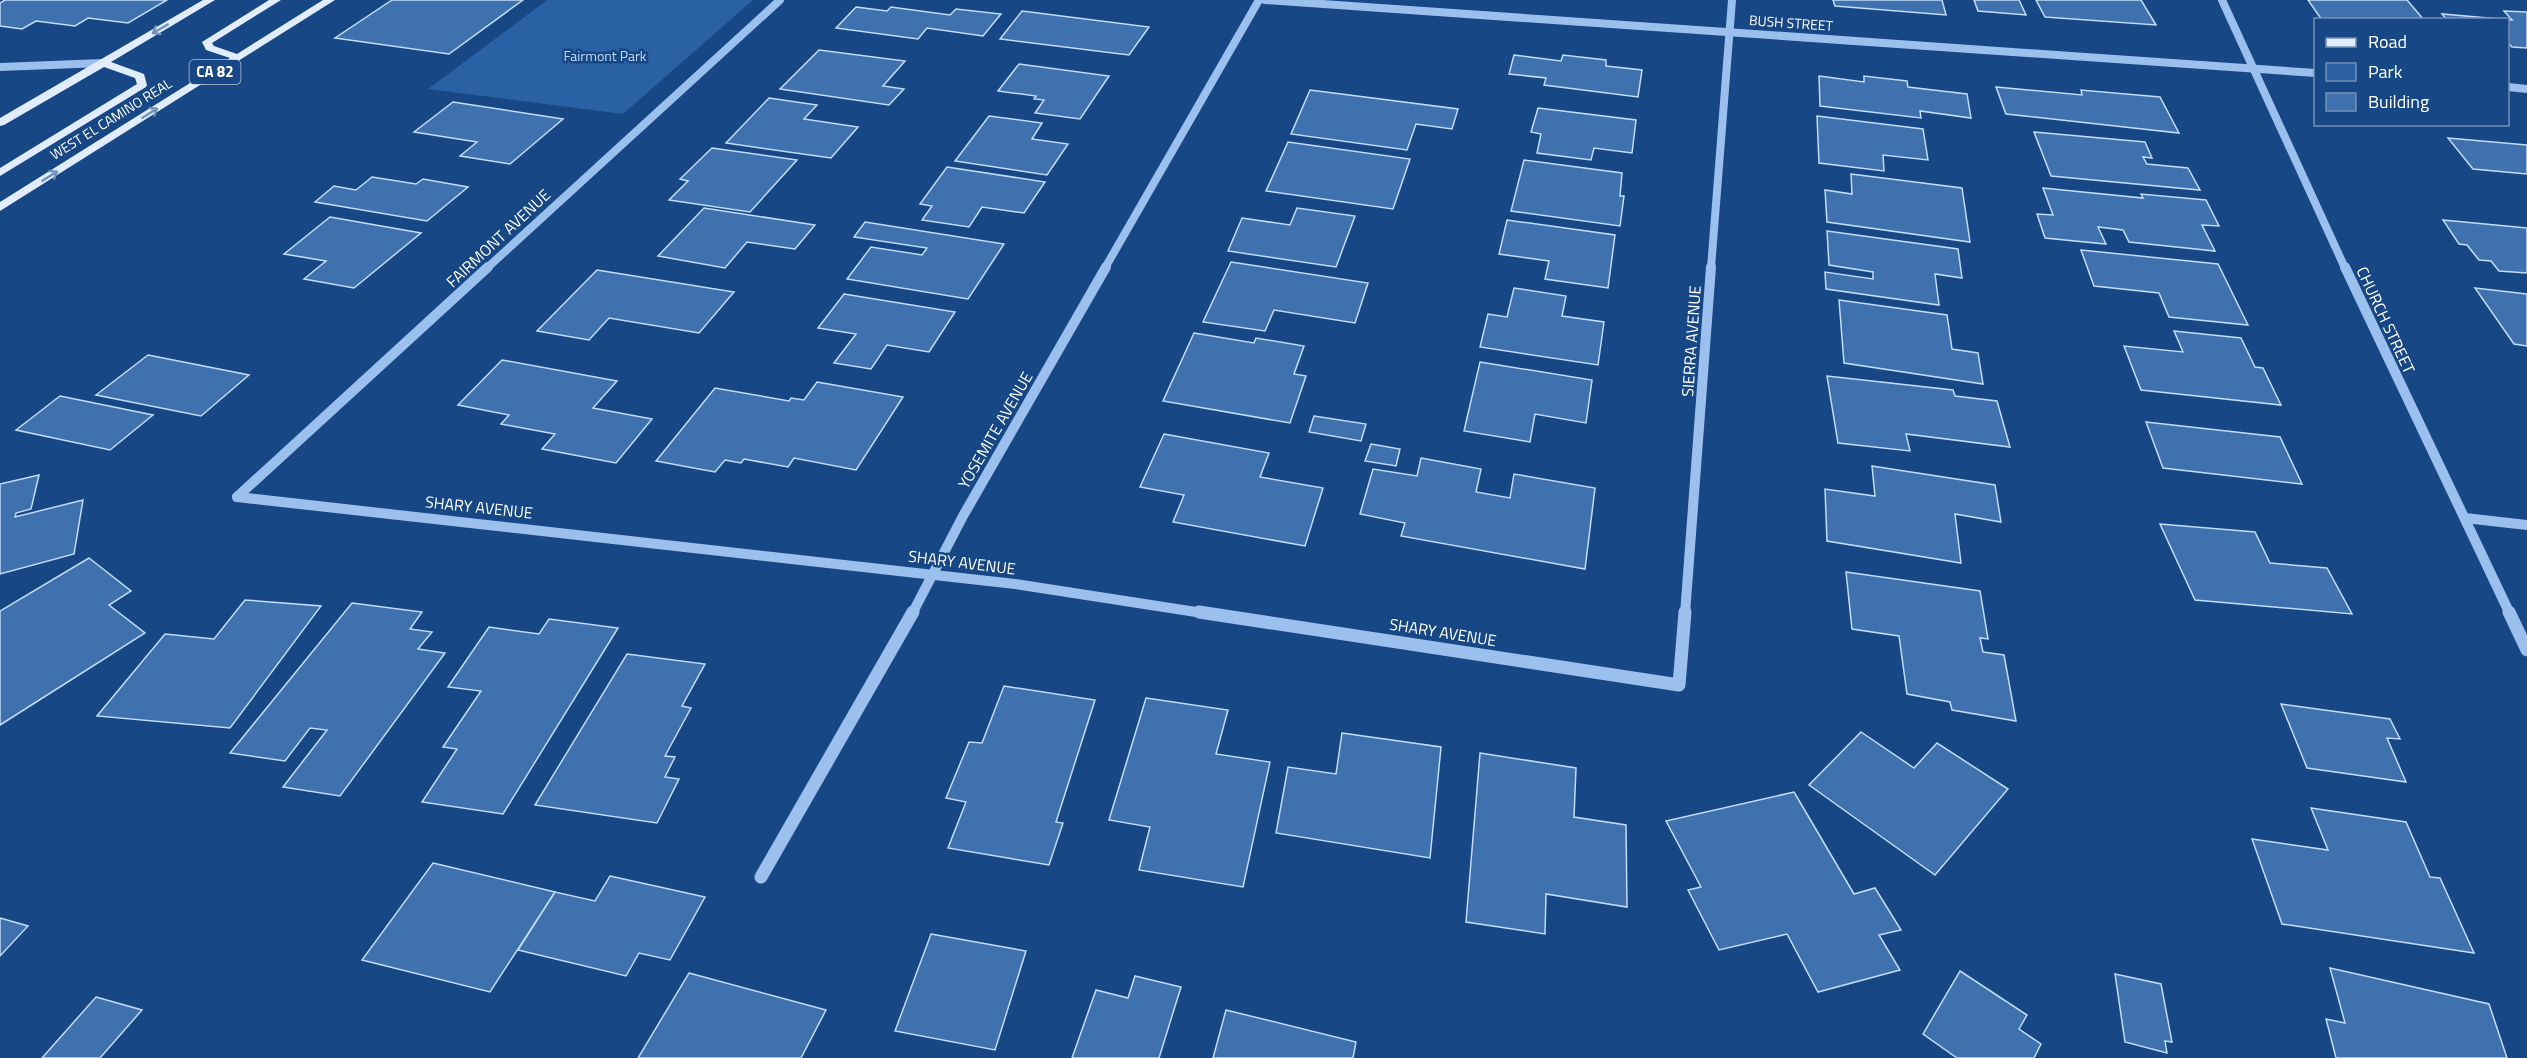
<svg xmlns="http://www.w3.org/2000/svg" width="2527" height="1058" viewBox="0 0 2527 1058" font-family="'Titillium Web',sans-serif">
<style>
.green{fill:#2961a4}
.building{fill:#3f71af;stroke:#c1dbfa;stroke-width:1.5}
.lines{fill:none;stroke-linecap:round;stroke-linejoin:round}
.minor-far2{stroke:#9bc0ed;stroke-width:8}
.minor-far1{stroke:#9bc0ed;stroke-width:10}
.minor{stroke:#9bc0ed;stroke-width:13}
.major{fill:#e1edff;fill-rule:evenodd}
.oneway{stroke:#7292bc}
.labels{text-anchor:middle;stroke-width:5;stroke-linejoin:round;paint-order:stroke}
.far-street-label{font-size:14px;fill:#fff;stroke:#174785}
.far-park-label{font-size:14px;fill:#c1dbfa;stroke:#174785}
.shield{fill:#174785;stroke:#b9c8da;stroke-width:1.5}
.shield-label{font-size:15px;font-weight:bold;fill:#fff}
.street-label{font-size:16px;fill:#fff;stroke:#174785}
</style>
<rect width="100%" height="100%" fill="#174785"/>
<!-- green -->
<polygon class="green" points="547,0 753,0 623,114 428,89"/>
<!-- building -->
<g class="building">
<polygon points="5,0 167,0 128,23 88,18 75,26 36,21 22,29 0,26 0,3"/>
<polygon points="392,0 523,0 449,54 335,38"/>
<polygon points="1833,0 1942,0 1946,15 1835,6"/>
<polygon points="1974,0 2019,0 2026,15 1978,11"/>
<polygon points="2036,0 2141,0 2156,25 2045,17"/>
<polygon points="2308,0 2407,0 2424,20 2322,20"/>
<polygon points="856,7 887,11 891,7 950,15 956,9 1001,14 983,36 927,28 918,39 836,28"/>
<polygon points="1022,11 1149,27 1129,55 1000,39"/>
<polygon points="2504,11 2527,12 2527,48 2512,47 2508,43 2508,20 2447,20 2442,14 2512,20"/>
<polygon points="819,50 905,61 883,86 904,89 889,105 780,89"/>
<polygon points="1514,55 1561,61 1563,55 1606,60 1606,66 1642,70 1638,97 1544,85 1546,78 1509,74"/>
<polygon points="1019,64 1109,76 1080,119 1035,113 1044,100 1034,99 1036,96 998,91"/>
<polygon points="1819,76 1864,82 1864,76 1907,81 1908,87 1967,94 1971,118 1920,111 1921,118 1820,106"/>
<polygon points="1996,87 2082,95 2081,90 2160,97 2179,133 2006,114"/>
<polygon points="1310,90 1458,109 1452,129 1416,124 1407,150 1291,134"/>
<polygon points="769,98 817,105 804,119 858,127 831,158 726,143"/>
<polygon points="453,102 563,119 510,164 460,156 477,142 414,132"/>
<polygon points="1538,108 1636,120 1632,153 1594,148 1591,160 1537,153 1541,134 1531,132"/>
<polygon points="989,116 1042,123 1032,139 1068,144 1047,175 955,161"/>
<polygon points="1817,116 1923,129 1928,160 1883,155 1884,171 1819,163"/>
<polygon points="2034,132 2145,142 2152,158 2143,157 2147,164 2188,168 2200,190 2051,176"/>
<polygon points="2448,138 2527,145 2527,174 2473,169"/>
<polygon points="1288,142 1410,159 1393,209 1266,191"/>
<polygon points="712,148 797,160 750,212 669,200 688,181 680,179"/>
<polygon points="1524,160 1622,173 1620,196 1624,196 1620,226 1511,211"/>
<polygon points="947,167 1045,182 1024,213 982,207 969,227 922,220 932,206 920,204"/>
<polygon points="1851,174 1962,188 1970,242 1827,222 1825,190 1852,194"/>
<polygon points="372,177 416,184 423,179 468,187 427,221 315,202 334,186 356,190"/>
<polygon points="2043,188 2143,198 2141,194 2206,200 2219,226 2202,225 2215,251 2129,242 2123,230 2098,227 2106,244 2045,238 2037,214 2053,215"/>
<polygon points="704,208 815,225 795,249 747,242 725,268 658,256"/>
<polygon points="1297,208 1355,216 1336,267 1228,251 1242,218 1290,225"/>
<polygon points="330,217 421,233 354,288 304,279 326,261 284,254"/>
<polygon points="1507,220 1615,235 1608,288 1545,279 1549,261 1499,254"/>
<polygon points="2443,220 2527,228 2527,273 2499,271 2491,261 2479,260 2467,245 2459,244"/>
<polygon points="865,222 1004,244 968,299 847,279 871,247 922,255 927,248 854,237"/>
<polygon points="1827,231 1958,249 1962,278 1935,274 1939,305 1826,289 1825,272 1873,279 1873,272 1829,265"/>
<polygon points="2081,250 2218,264 2248,325 2169,317 2159,293 2094,286"/>
<polygon points="1231,262 1368,283 1355,323 1274,310 1265,331 1203,322"/>
<polygon points="597,270 734,292 699,333 609,318 589,340 537,331"/>
<polygon points="1514,288 1566,296 1562,316 1604,322 1598,365 1480,347 1488,314 1507,317"/>
<polygon points="2475,288 2527,294 2527,346 2514,344"/>
<polygon points="844,294 955,312 929,352 887,345 871,369 834,363 856,334 818,328"/>
<polygon points="1839,300 1947,315 1952,349 1978,353 1983,384 1844,363"/>
<polygon points="2174,331 2241,338 2255,367 2263,368 2281,405 2141,390 2124,346 2183,352"/>
<polygon points="1194,333 1254,343 1256,338 1304,346 1294,374 1306,376 1290,423 1163,401"/>
<polygon points="148,355 249,375 201,416 96,395"/>
<polygon points="502,360 617,381 593,408 652,419 616,463 542,449 555,434 501,424 509,415 458,405"/>
<polygon points="1480,362 1592,380 1586,423 1535,414 1530,442 1464,431"/>
<polygon points="1827,376 1953,390 1955,396 1997,401 2010,447 1906,434 1910,451 1838,443"/>
<polygon points="817,382 903,397 856,470 794,458 788,467 744,459 741,463 725,460 715,472 656,461 715,388 789,401 791,398 804,400"/>
<polygon points="60,396 153,415 110,450 16,430"/>
<polygon points="1314,416 1366,424 1361,441 1309,432"/>
<polygon points="2146,422 2280,437 2302,484 2163,468"/>
<polygon points="1164,434 1269,453 1260,477 1323,488 1305,546 1173,522 1184,495 1140,487"/>
<polygon points="1371,444 1400,449 1396,466 1365,461"/>
<polygon points="1421,458 1481,469 1476,492 1510,498 1514,474 1595,488 1585,569 1401,536 1405,523 1360,514 1373,469 1417,476"/>
<polygon points="1872,466 1995,485 2001,522 1955,514 1961,563 1827,541 1825,489 1875,496"/>
<polygon points="39,475 31,509 16,513 15,517 83,500 74,554 0,574 0,484"/>
<polygon points="2160,524 2255,532 2270,563 2327,568 2352,614 2195,600"/>
<polygon points="89,558 131,591 109,605 145,633 0,725 0,611"/>
<polygon points="1846,572 1980,591 1988,639 1980,638 1983,652 2004,655 2016,721 1952,710 1950,702 1907,694 1899,636 1852,629"/>
<polygon points="245,600 321,606 230,728 97,716 165,634 214,639"/>
<polygon points="352,603 422,612 410,629 432,632 418,649 445,653 340,796 283,787 327,730 310,728 285,761 230,753"/>
<polygon points="549,619 618,628 503,814 422,802 457,749 443,747 481,691 448,687 489,627 539,634"/>
<polygon points="627,654 705,664 682,706 691,708 665,756 675,757 665,777 679,779 657,823 535,805"/>
<polygon points="1004,686 1095,700 1056,822 1063,823 1049,865 948,848 966,802 946,798 969,742 982,743"/>
<polygon points="1146,698 1228,710 1216,754 1270,762 1243,887 1139,870 1150,827 1109,820"/>
<polygon points="2281,704 2390,719 2400,739 2387,738 2406,782 2307,768"/>
<polygon points="1861,732 1914,768 1937,743 2008,789 1935,875 1809,785"/>
<polygon points="1342,733 1441,747 1430,858 1276,833 1288,767 1336,774"/>
<polygon points="1480,753 1576,768 1574,817 1626,825 1627,907 1546,894 1545,934 1466,922"/>
<polygon points="1794,792 1854,894 1875,888 1901,930 1879,935 1900,970 1818,992 1787,934 1719,950 1688,890 1701,887 1666,821"/>
<polygon points="2311,808 2406,822 2430,877 2440,878 2474,953 2282,924 2252,839 2328,850"/>
<polygon points="433,863 555,892 490,992 362,960"/>
<polygon points="610,876 705,897 670,960 639,953 626,976 518,950 555,892 595,901"/>
<polygon points="0,918 28,926 0,956"/>
<polygon points="931,934 1026,951 995,1050 895,1031"/>
<polygon points="2330,968 2489,1004 2507,1058 2336,1058 2326,1019 2345,1023"/>
<polygon points="1960,971 2027,1015 2019,1029 2041,1044 2034,1058 1957,1058 1923,1034"/>
<polygon points="689,973 826,1010 801,1058 638,1058"/>
<polygon points="2115,974 2161,984 2172,1042 2165,1041 2167,1053 2125,1042"/>
<polygon points="1135,976 1181,987 1159,1058 1072,1058 1096,990 1128,998"/>
<polygon points="96,997 142,1010 100,1058 42,1058"/>
<polygon points="1226,1010 1356,1042 1353,1058 1213,1058"/>
</g>
<g class="lines">
<!-- minor-far2 -->
<g class="minor-far2">
<polyline points="1265,0 2316,73"/>
<polyline points="2222,0 2345,268"/>
<polyline points="0,67 103,63"/>
<polyline points="2508,87 2527,89"/>
<polyline points="487,268 780,0"/>
<polyline points="1105,268 1259,0"/>
<polyline points="1711,268 1732,0"/>
</g>
<!-- minor-far1 -->
<g class="minor-far1">
<polyline points="2345,267 2510,614"/>
<polyline points="237,497 1015,584 1209,614"/>
<polyline points="237,497 488,267"/>
<polyline points="2465,518 2527,525"/>
<polyline points="912,614 963,516 1106,267"/>
<polyline points="1685,614 1711,267"/>
</g>
<!-- minor -->
<g class="minor">
<polyline points="1199,612 1679,685 1685,612"/>
<polyline points="2509,612 2527,650"/>
<polyline points="761,877 913,612"/>
</g>
<!-- major -->
<g class="major">
<polygon points="203,0 215,0 111,62 144,74 147,85 146,87 0,176 0,168 137,84 135,78 104,67 4,125 0,126 0,118"/>
<polygon points="269,0 281,0 212,43 214,46 237,54 323,0 335,0 0,211 0,202 230,58 206,50 202,42"/>
</g>
</g>
<!-- one-way arrows -->
<defs><path id="oneway-shaft" d="M-6 0H5M1.5-3L5.5 0L1.5 3" fill="none" stroke-width="1.6" stroke-linecap="round" stroke-linejoin="round" transform="scale(1.5)"/></defs>
<g class="oneway">
<use href="#oneway-shaft" transform="translate(160 29) rotate(150)"/>
<use href="#oneway-shaft" transform="translate(150 113) rotate(-32)"/>
<use href="#oneway-shaft" transform="translate(50 176) rotate(-32)"/>
</g>
<g class="labels">
<!-- far-street labels -->
<g class="far-street-label">
<text transform="translate(1791 23) rotate(4)" y="5">BUSH STREET</text>
<text transform="translate(111 119) rotate(-32)" y="5">WEST EL CAMINO REAL</text>
</g>
<!-- far-park labels -->
<g class="far-park-label">
<text x="605" y="61">Fairmont Park</text>
</g>
<!-- shield labels -->
<rect class="shield" x="189.5" y="60" width="51" height="24" rx="4.5"/>
<g class="shield-label">
<text x="215" y="77">CA 82</text>
</g>
<!-- street labels -->
<g class="street-label">
<text transform="translate(498 238) rotate(-43)" y="6">FAIRMONT AVENUE</text>
<text transform="translate(2386 320) rotate(65)" y="6">CHURCH STREET</text>
<text transform="translate(1691 341) rotate(-86)" y="6">SIERRA AVENUE</text>
<text transform="translate(995 430) rotate(-60)" y="6">YOSEMITE AVENUE</text>
<text transform="translate(479 507) rotate(6)" y="6">SHARY AVENUE</text>
<text transform="translate(962 562) rotate(7)" y="6">SHARY AVENUE</text>
<text transform="translate(1443 632) rotate(9)" y="6">SHARY AVENUE</text>
</g>
</g>
<!-- legend -->
<rect x="2314" y="18" width="195" height="108" fill="#174785" stroke="#7491b6" stroke-width="1.5"/>
<rect x="2326" y="38" width="30" height="9" fill="#e1edff" stroke="#7491b6" stroke-width="1.5"/>
<text x="2368" y="48" font-size="18" fill="#ffffff">Road</text>
<rect x="2326" y="63" width="30" height="18" fill="#2961a4" stroke="#7491b6" stroke-width="1.5"/>
<text x="2368" y="78" font-size="18" fill="#ffffff">Park</text>
<rect x="2326" y="93" width="30" height="18" fill="#3f71af" stroke="#7491b6" stroke-width="1.5"/>
<text x="2368" y="108" font-size="18" fill="#ffffff">Building</text>
</svg>
